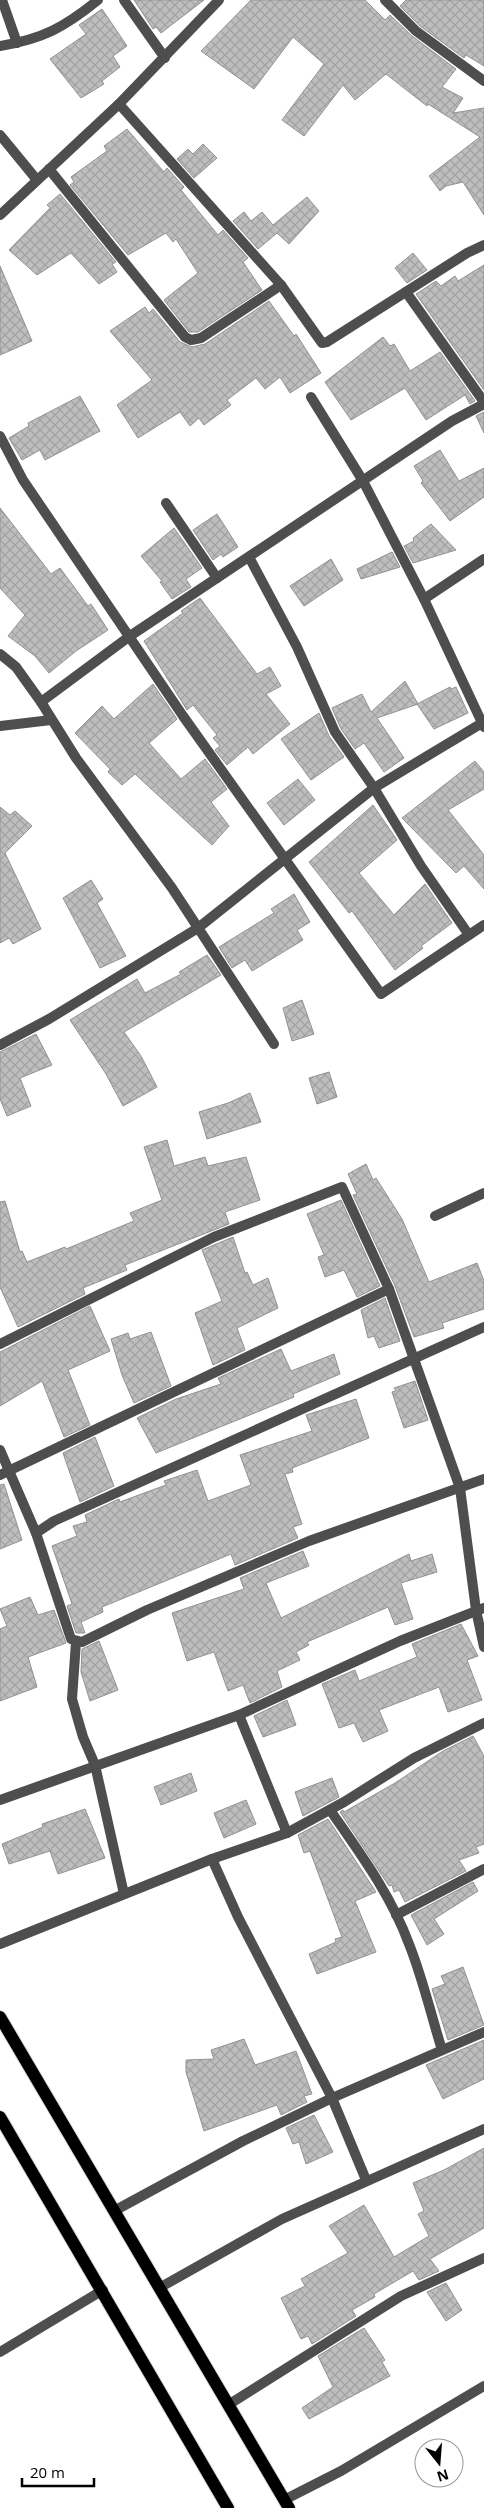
<svg xmlns="http://www.w3.org/2000/svg" width="484" height="2508" viewBox="0 0 484 2508" font-family="'Open Sans',sans-serif">
<style>
.building{fill:url(#building-cross-hatch);stroke:#929292}
.lines{fill:none;stroke-linecap:round;stroke-linejoin:round}
.primary-casing{stroke:#dbdbdb;stroke-width:14}
.street{stroke:#4e4e4e;stroke-width:10}
.primary{stroke:#000;stroke-width:12}
</style>
<defs>
<pattern id="building-cross-hatch" width="8" height="8" patternUnits="userSpaceOnUse" patternTransform="scale(1.25)"><rect width="8" height="8" fill="#bebebe"/><path d="M0 0l8 8M0 8l8-8" fill="none" stroke="#a2a2a2"/></pattern>
</defs>
<rect width="100%" height="100%" fill="#fff"/>
<!-- building -->
<g class="building">
<polygon points="134,0 204,0 161,33 156,27 153,29"/>
<polygon points="251,0 365,0 385,20 390,15 412,36 456,69 442,87 463,98 453,113 484,108 484,215 463,182 446,186 440,191 429,176 480,137 428,104 427,106 386,74 355,100 343,85 304,136 282,120 324,64 293,37 254,89 201,51"/>
<polygon points="406,0 484,0 484,66 466,55 464,58 420,26 400,6"/>
<polygon points="102,9 127,46 113,56 120,67 102,81 104,84 81,98 50,59 86,34 79,25"/>
<polygon points="127,129 164,172 167,168 184,187 181,190 218,235 223,230 248,258 243,262 262,290 198,332 189,332 164,300 198,273 176,239 173,242 166,233 128,255 70,185 74,182 71,177 107,151 104,146"/>
<polygon points="203,144 217,158 194,178 177,159 188,149 193,154"/>
<polygon points="60,194 116,262 112,264 117,272 99,284 71,253 37,275 9,250 50,208 47,205"/>
<polygon points="307,197 319,211 289,244 277,233 258,249 233,221 244,212 251,221 262,212 273,225"/>
<polygon points="413,253 427,270 407,283 395,268"/>
<polygon points="484,265 484,390 416,294 436,281 441,286 455,276 458,281"/>
<polygon points="0,266 32,341 0,355"/>
<polygon points="269,301 294,336 296,334 321,373 290,393 280,377 265,389 256,378 227,400 231,405 204,425 199,418 190,426 180,412 138,438 117,405 152,380 110,331 145,307 149,313 153,309 180,342 192,347 205,344"/>
<polygon points="383,337 390,346 394,344 410,371 440,352 475,401 470,404 465,395 426,420 405,388 351,420 325,382"/>
<polygon points="80,396 100,431 45,460 40,450 22,460 9,438 29,426 28,423"/>
<polygon points="484,412 484,433 476,416"/>
<polygon points="440,450 459,481 484,468 484,497 450,521 421,483 423,481 414,466"/>
<polygon points="0,508 51,574 60,568 88,606 91,604 108,630 76,651 49,673 35,656 8,636 25,615 0,588"/>
<polygon points="217,514 238,547 223,557 221,554 213,560 193,530"/>
<polygon points="431,524 456,550 413,563 404,546 414,541 413,538"/>
<polygon points="174,528 202,568 186,579 191,587 172,599 160,582 162,581 141,556"/>
<polygon points="392,552 400,567 361,579 357,569"/>
<polygon points="331,559 343,580 304,606 290,586"/>
<polygon points="200,598 257,674 270,667 281,686 266,694 290,724 253,754 248,747 227,765 215,750 220,746 213,738 217,735 193,705 187,710 144,641 183,613 181,611"/>
<polygon points="405,681 418,704 377,718 404,758 384,772 364,743 355,749 341,729 332,708 362,694 371,712"/>
<polygon points="153,684 177,719 149,743 181,779 205,759 227,789 211,802 229,826 212,845 135,774 122,785 108,772 110,769 75,733 102,706 114,719"/>
<polygon points="450,687 451,689 456,687 468,713 434,729 417,704"/>
<polygon points="319,713 329,736 344,757 311,780 281,739"/>
<polygon points="475,761 484,772 484,789 448,810 484,855 484,889 464,866 456,873 402,818"/>
<polygon points="298,779 315,800 284,825 267,803"/>
<polygon points="373,805 397,840 359,873 394,915 425,884 452,923 421,946 423,948 395,970 352,911 349,913 309,862"/>
<polygon points="0,807 10,815 15,811 32,826 5,853 41,929 13,944 9,938 0,943"/>
<polygon points="91,880 103,899 97,903 126,956 100,968 63,898"/>
<polygon points="294,894 310,922 297,930 303,940 252,971 245,960 232,968 219,947 274,913 271,909"/>
<polygon points="207,955 221,975 124,1032 141,1056 157,1087 123,1106 106,1074 70,1020 137,979 145,993 181,974 179,972"/>
<polygon points="302,1000 314,1034 292,1041 283,1008"/>
<polygon points="36,1034 52,1065 20,1078 31,1106 7,1116 0,1099 0,1052"/>
<polygon points="329,1072 337,1097 317,1104 309,1078"/>
<polygon points="250,1093 261,1122 207,1139 199,1112 228,1103"/>
<polygon points="167,1140 174,1166 205,1157 208,1166 246,1157 260,1200 225,1212 229,1224 125,1265 127,1270 83,1288 85,1294 18,1327 0,1287 0,1202 5,1201 20,1252 22,1251 27,1262 65,1247 66,1249 134,1221 130,1213 162,1200 144,1147"/>
<polygon points="366,1164 373,1180 376,1178 402,1219 429,1282 477,1263 484,1281 484,1309 442,1323 444,1328 414,1337 395,1286 353,1195 357,1194 348,1174"/>
<polygon points="341,1200 380,1286 357,1297 344,1270 325,1277 318,1257 324,1255 307,1214"/>
<polygon points="233,1237 245,1273 247,1272 253,1285 268,1278 278,1308 237,1328 245,1350 213,1365 195,1313 222,1301 202,1250"/>
<polygon points="385,1298 400,1341 379,1348 374,1336 368,1338 361,1310"/>
<polygon points="90,1306 110,1351 68,1370 90,1425 64,1437 42,1381 0,1406 0,1352"/>
<polygon points="151,1332 171,1386 134,1403 122,1375 111,1339 128,1333 130,1339"/>
<polygon points="281,1349 291,1371 334,1354 340,1374 293,1394 294,1397 156,1453 137,1418 176,1399 221,1384 218,1378"/>
<polygon points="415,1381 428,1420 404,1428 392,1392 396,1391 394,1388"/>
<polygon points="356,1399 369,1438 292,1468 293,1472 285,1474 302,1524 293,1527 298,1538 235,1565 231,1554 102,1607 103,1612 81,1622 85,1633 76,1633 67,1606 72,1604 52,1546 77,1536 73,1526 87,1522 85,1515 119,1499 120,1502 155,1489 166,1485 164,1481 197,1470 208,1501 251,1485 240,1455 312,1431 306,1415"/>
<polygon points="95,1437 114,1486 80,1502 63,1453"/>
<polygon points="4,1484 22,1540 0,1549 0,1485"/>
<polygon points="303,1551 309,1566 266,1583 281,1618 409,1554 411,1561 432,1554 437,1572 401,1583 413,1619 395,1625 388,1607 307,1642 309,1645 296,1652 300,1660 277,1671 282,1687 250,1703 243,1685 228,1691 214,1652 187,1661 172,1613 244,1589 240,1578"/>
<polygon points="30,1597 38,1615 54,1610 66,1643 28,1657 37,1687 0,1701 0,1629 7,1626 0,1609"/>
<polygon points="461,1624 478,1656 467,1660 482,1700 448,1712 439,1687 379,1710 388,1731 363,1742 354,1723 339,1728 322,1684 355,1670 359,1681 417,1657 412,1644"/>
<polygon points="99,1641 118,1690 90,1701 81,1672 82,1649"/>
<polygon points="287,1700 296,1725 263,1737 254,1716"/>
<polygon points="473,1736 484,1756 484,1844 476,1847 479,1853 459,1860 466,1871 405,1902 399,1890 394,1892 392,1885 389,1886 340,1812 343,1810 344,1812 395,1783 443,1751"/>
<polygon points="191,1773 197,1791 161,1805 154,1787"/>
<polygon points="332,1778 339,1797 303,1816 295,1792"/>
<polygon points="246,1800 256,1824 224,1838 214,1813"/>
<polygon points="85,1809 105,1858 58,1874 50,1851 9,1864 2,1844 43,1827 42,1824"/>
<polygon points="328,1819 376,1892 355,1901 376,1952 317,1974 309,1954 336,1942 335,1939 342,1937 310,1851 304,1853 298,1835"/>
<polygon points="473,1882 478,1891 434,1919 444,1934 427,1945 411,1915"/>
<polygon points="463,1967 484,2025 448,2040 432,1989 445,1984 441,1976"/>
<polygon points="244,2039 255,2065 296,2051 312,2094 304,2096 307,2102 281,2115 277,2105 204,2131 186,2072 186,2060 214,2059 211,2050"/>
<polygon points="484,2040 484,2079 443,2099 426,2065"/>
<polygon points="314,2115 333,2152 306,2164 299,2142 293,2144 286,2128"/>
<polygon points="484,2148 484,2228 430,2259 439,2271 419,2280 413,2271 374,2294 375,2297 352,2310 356,2316 312,2344 308,2336 301,2339 281,2298 305,2286 301,2279 348,2253 329,2226 364,2205 394,2257 429,2236 418,2214 424,2211 413,2183 444,2170"/>
<polygon points="446,2283 462,2310 446,2321 427,2292"/>
<polygon points="364,2328 385,2360 382,2362 390,2376 309,2419 302,2408 333,2387 318,2356"/>
</g>
<g class="lines">
<!-- primary casing -->
<g class="primary-casing">
<g id="primary">
<polyline points="0,2017 289,2508"/>
<polyline points="0,2117 228,2508"/>
</g>
</g>
<!-- street -->
<g class="street">
<polyline points="2,0 17,43"/>
<polyline points="124,0 165,58"/>
<polyline points="385,0 416,31 484,81"/>
<path d="M 0,46 C 43,39 65,27 98,0"/>
<polyline points="119,104 281,285 322,343 327,342 467,253 484,245"/>
<polyline points="0,135 37,180"/>
<polyline points="49,169 185,337 191,340 201,338 281,285"/>
<polyline points="0,215 119,104 219,0"/>
<polyline points="406,292 484,402"/>
<polyline points="311,397 363,481 424,599 484,559"/>
<polyline points="0,436 23,480 183,716 381,994 484,925"/>
<polyline points="166,503 217,578"/>
<polyline points="249,557 297,647 335,732 374,788 421,866 469,935"/>
<polyline points="424,599 484,727"/>
<polyline points="0,654 16,667 41,702 76,758 172,888 274,1044"/>
<polyline points="41,702 130,636 452,421 484,404"/>
<polyline points="0,726 51,720"/>
<polyline points="0,1045 49,1019 198,928 374,788 482,723"/>
<polyline points="435,1216 484,1193"/>
<polyline points="0,1344 214,1237 342,1187 389,1289 460,1488 476,1610 484,1647"/>
<polyline points="0,1450 36,1533 71,1639 82,1642 147,1610 309,1541 484,1479"/>
<polyline points="0,1475 389,1289"/>
<polyline points="36,1533 54,1521 484,1327"/>
<polyline points="76,1642 72,1699 83,1737 95,1765 124,1894"/>
<polyline points="239,1715 287,1833"/>
<polyline points="0,1800 239,1715 400,1641 484,1608"/>
<path d="M 330,1810 C 360,1853 391,1895 409,1944 C 423,1979 431,2015 442,2050"/>
<polyline points="212,1859 238,1917 332,2098 366,2180"/>
<polyline points="396,1915 484,1869"/>
<polyline points="0,1944 212,1859 287,1833 344,1802 414,1758 484,1723"/>
<polyline points="114,2211 243,2141 332,2098 484,2032"/>
<polyline points="159,2288 282,2219 484,2129"/>
<polyline points="0,2352 103,2290"/>
<polyline points="228,2405 401,2296 484,2258"/>
<polyline points="284,2500 341,2471 484,2386"/>
</g>
<!-- primary -->
<use href="#primary" class="primary"/>
</g>
<!-- north arrow -->
<g transform="translate(439 2463) rotate(163)"><circle r="24" fill="#ffffff" stroke="#999999"/>
<path d="M0-4L9 19L0 12L-9 19Z" fill="#000000"/>
<text y="-8" font-size="14" font-weight="bold" text-anchor="middle" fill="#000000">N</text>
</g>
<!-- scale -->
<path d="M22 2478v8h72v-8" fill="none" stroke="#000000" stroke-width="2.5"/>
<text x="30" y="2478" font-size="15" fill="#000000" stroke="#ffffff" stroke-width="4" paint-order="stroke">20 m</text>
</svg>
